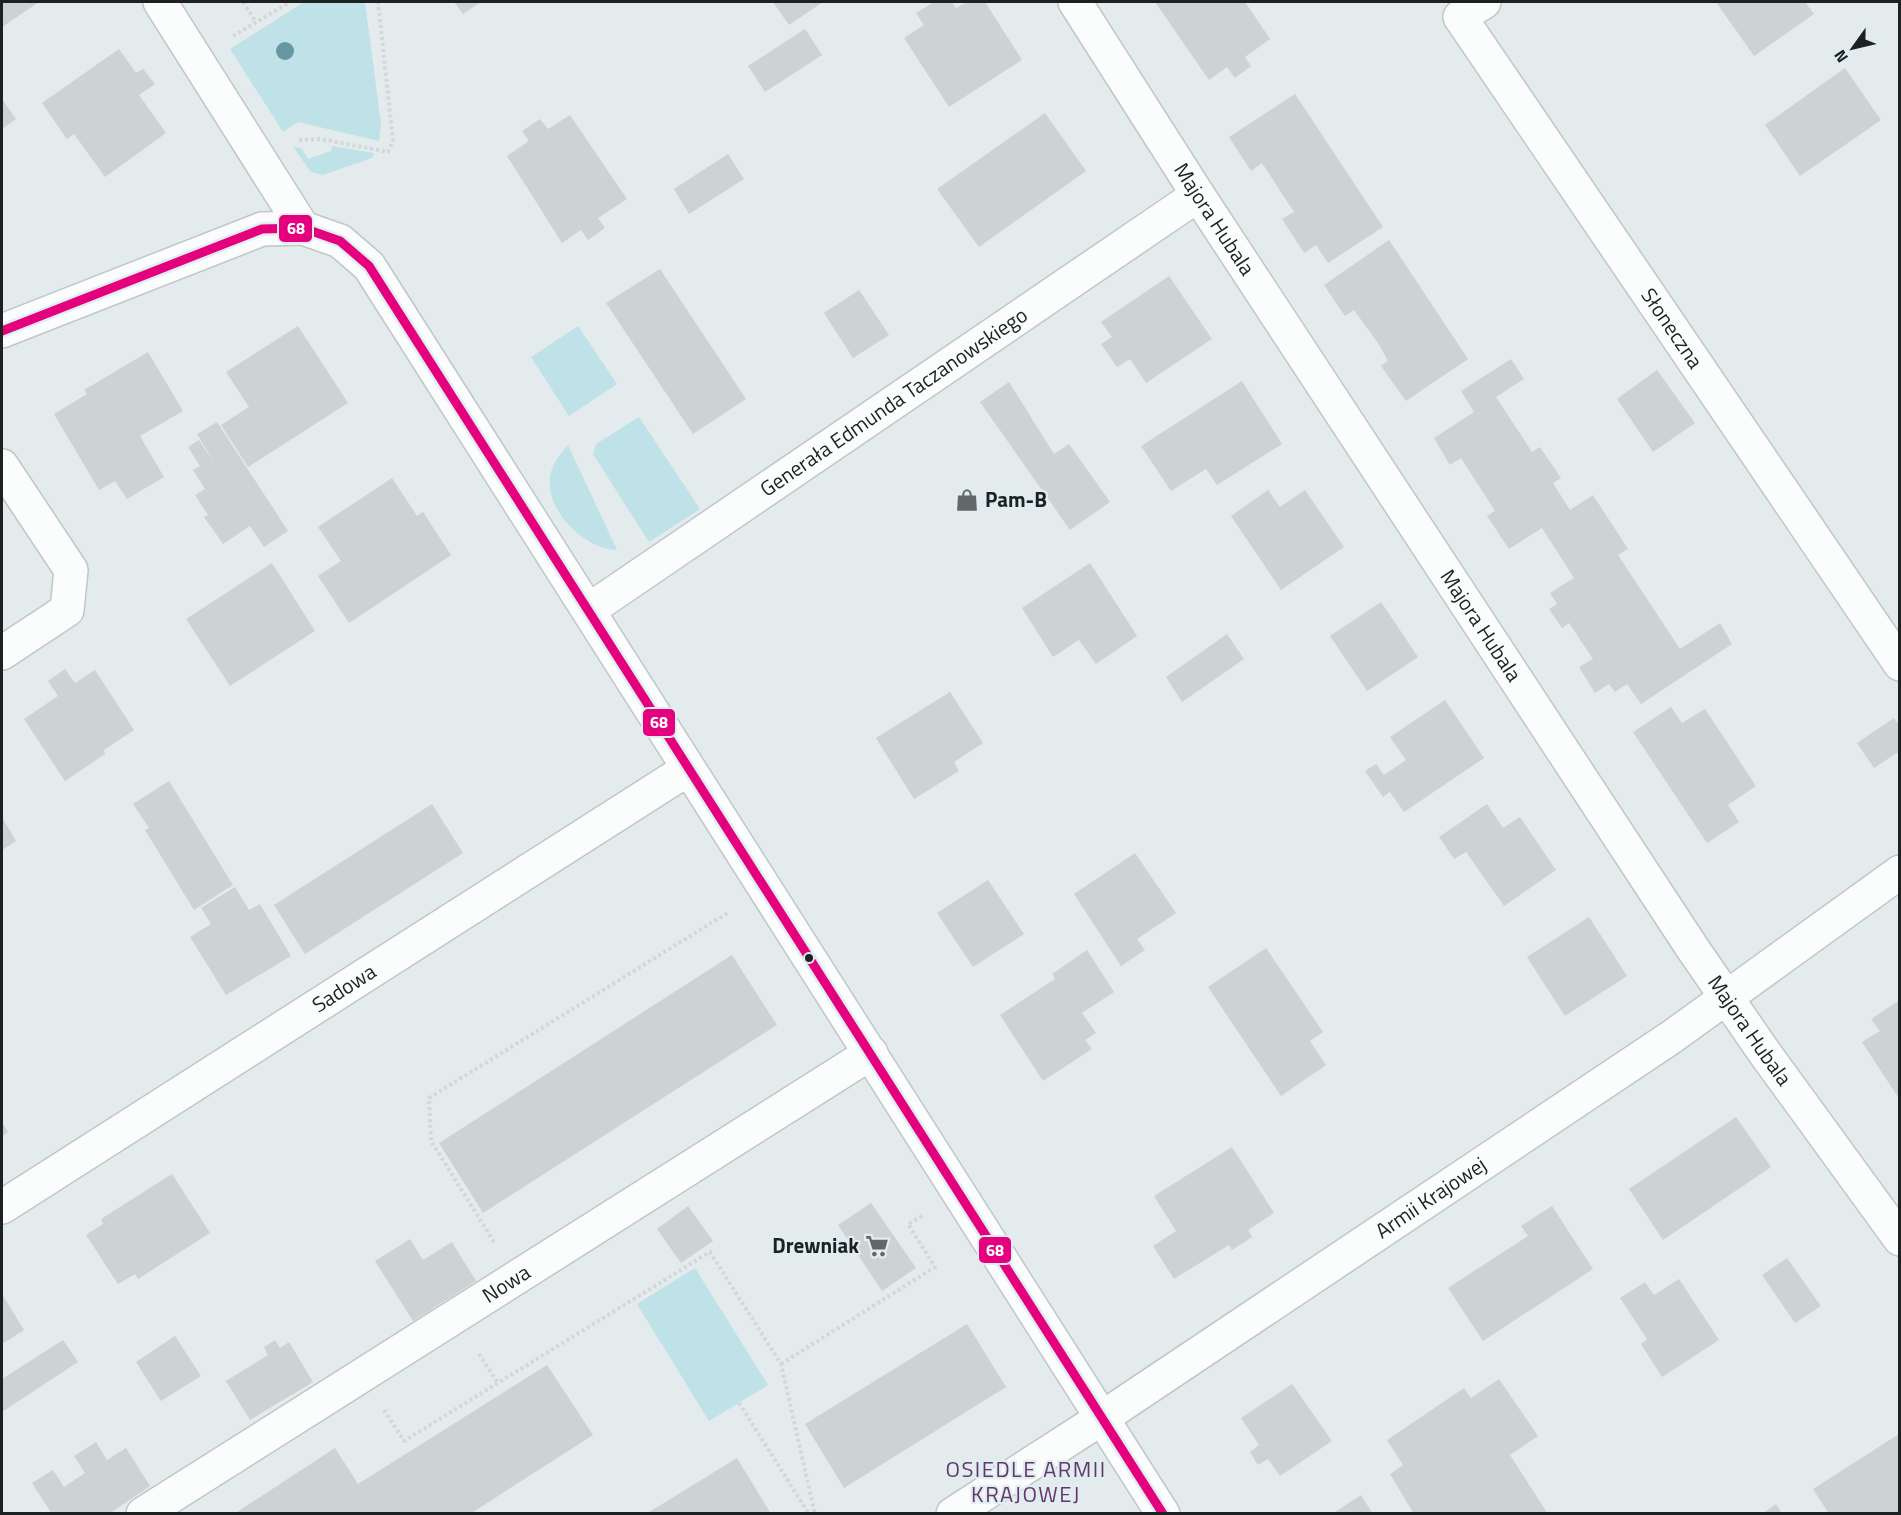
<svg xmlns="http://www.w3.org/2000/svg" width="1901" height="1515" viewBox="0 0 1901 1515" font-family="'Titillium Web',sans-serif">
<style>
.green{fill:#bfe1e8}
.building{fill:#cdd2d4}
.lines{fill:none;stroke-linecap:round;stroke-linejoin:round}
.minor-casing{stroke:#c1c6c8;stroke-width:36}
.path{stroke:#d5d7d7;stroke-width:4;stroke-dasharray:3 3;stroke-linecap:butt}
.minor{stroke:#fbfcfc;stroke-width:33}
.bus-1-casing{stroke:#e0edf1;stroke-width:14}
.bus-1{stroke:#e5007d;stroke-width:9}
.tree{fill:#6798a1}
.bus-dot{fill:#1c2122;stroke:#e0edf1;stroke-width:2}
.labels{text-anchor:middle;stroke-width:4.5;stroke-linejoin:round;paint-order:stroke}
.street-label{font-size:21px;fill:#1c2122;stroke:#e0edf1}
.poi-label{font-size:21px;font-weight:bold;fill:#1c2122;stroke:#e0edf1;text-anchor:start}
.neighbourhood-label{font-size:22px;letter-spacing:1.5px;fill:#64376c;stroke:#e0edf1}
.line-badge{stroke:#e0edf1;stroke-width:2}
.badge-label{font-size:16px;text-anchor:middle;font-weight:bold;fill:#fff}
</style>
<rect width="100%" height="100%" fill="#e4ebed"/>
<!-- green -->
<g class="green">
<polygon points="304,2 365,2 381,124 379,141 298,122 283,132 230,49"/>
<polygon points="332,146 374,153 372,158 323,175 311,172 293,147 301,148 308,159 331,151"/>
<polygon points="578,326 617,384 569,416 531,357"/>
<polygon points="639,417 700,509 649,542 593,454 596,444"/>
<path d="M 568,445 L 617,550 C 585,549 546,512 550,478 C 551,465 560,454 568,445 Z"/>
<polygon points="695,1268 768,1385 709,1421 637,1304"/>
</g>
<!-- building -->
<g class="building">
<polygon points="2,2 39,2 2,27"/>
<polygon points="454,2 481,2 463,14"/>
<polygon points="773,2 823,2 789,25"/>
<polygon points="934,2 952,2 956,8 967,2 985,2 1022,60 949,107 904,38 924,25 916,13"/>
<polygon points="1155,2 1245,2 1270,39 1245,57 1251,66 1235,78 1227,67 1209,80"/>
<polygon points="1716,2 1805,2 1814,14 1754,56"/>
<polygon points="805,29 822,55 765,92 748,66"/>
<polygon points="119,49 136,73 143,69 155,84 139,95 166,133 105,177 74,134 67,139 42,103"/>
<polygon points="1845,68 1881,120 1800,176 1765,125"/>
<polygon points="1295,94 1383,227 1328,263 1316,245 1304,253 1282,219 1294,212 1262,163 1251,171 1229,137"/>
<polygon points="2,99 16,119 2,129"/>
<polygon points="1045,113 1086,171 979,247 937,189"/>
<polygon points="570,115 627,199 598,218 605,228 588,240 581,230 562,243 507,156 529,141 522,131 540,119 548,129"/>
<polygon points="728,154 744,179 689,214 674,189"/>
<polygon points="1389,240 1468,359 1406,401 1381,366 1388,361 1378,343 1354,310 1345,316 1324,285"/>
<polygon points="660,269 746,399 693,434 606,303"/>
<polygon points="1169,276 1212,339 1146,383 1130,359 1117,367 1101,344 1112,337 1101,322"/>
<polygon points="859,290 889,335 853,358 824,313"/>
<polygon points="298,326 348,403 248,467 221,425 249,407 226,372"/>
<polygon points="148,352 183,411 140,436 164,477 127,499 115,481 99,490 54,414 87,394 84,390"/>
<polygon points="1511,359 1524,379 1496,397 1532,452 1540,447 1561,478 1553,483 1570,510 1593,495 1628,549 1618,555 1680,649 1720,623 1732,644 1641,704 1627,684 1615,692 1609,684 1595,693 1579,667 1593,659 1569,623 1562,628 1549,609 1557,604 1550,593 1574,578 1542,528 1509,549 1487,516 1495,511 1461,458 1450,465 1434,438 1474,412 1461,391"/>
<polygon points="1657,370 1695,423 1653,452 1617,399"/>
<polygon points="1242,381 1282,444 1217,485 1206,469 1171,491 1141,446"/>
<polygon points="1009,382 1054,454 1069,444 1110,502 1070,530 980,402"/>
<polygon points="217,422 288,531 264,547 250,526 223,544 204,517 208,515 195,495 205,489 193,470 200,466 188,447 199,440 216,466 197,434"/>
<polygon points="392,478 417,516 423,512 451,555 349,623 318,576 341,561 318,527"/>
<polygon points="1268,490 1280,507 1305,490 1344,547 1281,590 1231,516"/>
<polygon points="272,563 315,631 230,686 186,619"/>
<polygon points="1090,563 1137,636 1096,664 1079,640 1053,657 1022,608"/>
<polygon points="1381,602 1418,657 1367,691 1330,636"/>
<polygon points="1227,634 1244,659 1182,702 1166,677"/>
<polygon points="65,669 75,683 95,670 134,730 104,750 105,754 65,781 24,719 58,696 48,681"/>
<polygon points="950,692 983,743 954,762 959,771 914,799 876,738"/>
<polygon points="1445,700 1484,758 1404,812 1390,792 1383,797 1365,771 1376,764 1384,775 1406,760 1390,737"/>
<polygon points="1671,707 1682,723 1705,709 1756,786 1728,805 1739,822 1707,843 1633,732"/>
<polygon points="1894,718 1900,726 1900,751 1874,768 1857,743"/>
<polygon points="169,781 233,885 194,910 145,830 149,828 133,804"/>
<polygon points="432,804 463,853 305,954 274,905"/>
<polygon points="1487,804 1503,828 1520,817 1556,870 1504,906 1466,852 1454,859 1439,837"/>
<polygon points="2,817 16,841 2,850"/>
<polygon points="1135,853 1176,913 1137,939 1145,950 1121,966 1074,894"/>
<polygon points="988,880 1024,934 973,967 937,913"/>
<polygon points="235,887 249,910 260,904 291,956 226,995 190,937 211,924 201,908"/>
<polygon points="1589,917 1627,976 1565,1016 1527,957"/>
<polygon points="1266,948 1323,1032 1310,1041 1326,1065 1281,1096 1208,987"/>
<polygon points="1087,950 1114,992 1082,1013 1096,1033 1085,1040 1092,1049 1043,1081 1000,1015 1055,979 1052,974"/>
<polygon points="732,955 777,1025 483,1213 439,1143"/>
<polygon points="1900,1000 1900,1100 1862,1042 1880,1031 1871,1019"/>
<polygon points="1736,1117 1771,1167 1663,1240 1629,1189"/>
<polygon points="2,1122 8,1132 2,1136"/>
<polygon points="1232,1147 1274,1213 1248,1230 1252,1237 1232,1250 1229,1245 1174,1279 1153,1246 1176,1231 1154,1196"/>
<polygon points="172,1174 210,1233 138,1279 135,1274 118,1284 86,1235 103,1224 101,1219"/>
<polygon points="871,1203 916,1268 882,1291 838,1225"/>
<polygon points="688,1206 713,1241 681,1263 657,1229"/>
<polygon points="1552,1206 1593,1269 1483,1341 1448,1288 1528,1236 1521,1226"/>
<polygon points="410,1239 423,1260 452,1242 476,1281 413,1321 375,1261"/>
<polygon points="1787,1258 1821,1306 1795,1323 1762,1275"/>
<polygon points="1679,1279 1719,1340 1662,1377 1641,1344 1647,1339 1620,1298 1645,1282 1654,1295"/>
<polygon points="2,1294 24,1330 2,1344"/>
<polygon points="967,1324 1006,1387 844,1488 805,1424"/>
<polygon points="175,1336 201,1376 161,1401 136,1362"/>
<polygon points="63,1340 78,1362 2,1412 2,1379"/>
<polygon points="275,1340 280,1348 289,1342 313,1382 250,1420 226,1381 268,1355 264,1347"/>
<polygon points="547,1365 593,1435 470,1514 234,1514 335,1448 358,1484"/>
<polygon points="1499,1379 1538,1436 1510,1455 1548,1514 1414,1514 1390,1474 1403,1465 1387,1440 1464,1388 1471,1398"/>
<polygon points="1292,1384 1332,1441 1280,1476 1268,1459 1258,1465 1250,1452 1259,1445 1241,1418"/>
<polygon points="1899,1434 1900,1514 1829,1514 1813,1489"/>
<polygon points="96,1442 107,1460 126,1448 150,1486 109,1514 52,1514 32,1483 53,1470 64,1487 85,1473 74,1456"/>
<polygon points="737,1458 771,1514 646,1514"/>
<polygon points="1361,1495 1373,1514 1332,1514"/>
<polygon points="1776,1504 1782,1514 1762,1514"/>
</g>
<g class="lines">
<!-- minor casing -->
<g class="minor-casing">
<g id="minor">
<polyline points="160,2 303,228"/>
<path id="s1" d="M 1075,2 L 1198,195 L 1693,949 L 1764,1052 L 1900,1239"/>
<path id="s2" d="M 1484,2 L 1460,17 L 1900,664"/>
<polyline points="2,331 262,229 303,228 340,241 369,266 1163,1514"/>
<polyline points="2,466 71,570 67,610 2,653"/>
<path id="s3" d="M 589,610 L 1198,195"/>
<path id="s4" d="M 2,1207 L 688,769"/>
<path id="s5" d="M 143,1514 L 871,1053"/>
<path id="s6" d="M 953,1514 L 1102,1418 L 1673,1036 L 1900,872"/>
</g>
</g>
<!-- path -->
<g class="path">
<polyline points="243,2 256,22"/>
<polyline points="233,36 290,2"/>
<polyline points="299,140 321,139 388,152 393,141 378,2"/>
<polyline points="494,1242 431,1141 429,1098 729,912"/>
<polyline points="479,1354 498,1383"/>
<polyline points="781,1364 935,1267 908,1224 922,1216"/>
<polyline points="739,1403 809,1514"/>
<polyline points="384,1410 404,1441 710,1252 781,1364 815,1514"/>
</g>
<!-- minor -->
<use href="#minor" class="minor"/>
<!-- bus-1 casing -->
<g class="bus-1-casing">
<polyline id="bus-1" points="2,331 262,229 303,228 340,241 369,266 1163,1514"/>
</g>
<!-- bus-1 -->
<use href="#bus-1" class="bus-1"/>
</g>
<!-- trees -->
<circle class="tree" cx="285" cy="51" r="9"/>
<!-- icons -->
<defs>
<g id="shop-bare" transform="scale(1.8)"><path d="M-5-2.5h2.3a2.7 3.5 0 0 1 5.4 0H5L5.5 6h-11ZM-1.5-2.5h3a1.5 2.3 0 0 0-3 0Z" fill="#626869" stroke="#e0edf1" stroke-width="2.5" paint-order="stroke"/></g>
<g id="supermarket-bare" transform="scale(1.8)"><path d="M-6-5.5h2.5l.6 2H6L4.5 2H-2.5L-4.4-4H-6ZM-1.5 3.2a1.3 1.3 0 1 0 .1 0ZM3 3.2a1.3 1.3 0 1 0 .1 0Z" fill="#626869" stroke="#e0edf1" stroke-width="2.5" paint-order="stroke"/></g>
</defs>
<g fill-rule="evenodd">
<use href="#shop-bare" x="967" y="500"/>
<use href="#supermarket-bare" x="877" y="1246"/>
</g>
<!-- markers -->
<circle class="bus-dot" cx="809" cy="958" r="5"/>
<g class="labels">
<!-- street labels -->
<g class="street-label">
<text dy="7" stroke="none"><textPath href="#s1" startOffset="258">Majora Hubala</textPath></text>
<text dy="7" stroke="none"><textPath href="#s2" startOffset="405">Słoneczna</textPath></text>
<text dy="7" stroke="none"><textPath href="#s3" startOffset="369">Generała Edmunda Taczanowskiego</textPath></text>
<text dy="7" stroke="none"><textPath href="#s1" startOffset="744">Majora Hubala</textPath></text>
<text dy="7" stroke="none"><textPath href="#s4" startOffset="406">Sadowa</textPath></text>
<text dy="7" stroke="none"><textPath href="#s1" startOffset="1230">Majora Hubala</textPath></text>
<text dy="7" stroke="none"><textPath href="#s6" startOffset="573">Armii Krajowej</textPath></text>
<text dy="7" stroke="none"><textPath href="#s5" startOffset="430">Nowa</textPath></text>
</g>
<!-- poi labels -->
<g class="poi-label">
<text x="985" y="507">Pam-B</text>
<text x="859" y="1253" text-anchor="end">Drewniak</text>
</g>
<!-- neighbourhood labels -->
<g class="neighbourhood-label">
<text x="1026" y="1477">OSIEDLE ARMII<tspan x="1026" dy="25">KRAJOWEJ</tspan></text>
</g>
</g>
<g class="line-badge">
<rect x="278" y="214" width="35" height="29" rx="6" fill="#e5007d"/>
<rect x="642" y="708" width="34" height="29" rx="6" fill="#e5007d"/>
<rect x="978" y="1236" width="34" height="28" rx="6" fill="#e5007d"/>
</g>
<g class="badge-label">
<text x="296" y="234">68</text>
<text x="659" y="728">68</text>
<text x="995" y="1256">68</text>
</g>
<!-- border -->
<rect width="1901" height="1515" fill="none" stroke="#1c2122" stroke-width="6"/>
<!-- north arrow -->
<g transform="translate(1853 48) rotate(236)" stroke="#e0edf1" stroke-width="4.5" paint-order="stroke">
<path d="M0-4.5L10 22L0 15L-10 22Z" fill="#1c2122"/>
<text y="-9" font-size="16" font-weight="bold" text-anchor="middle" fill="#1c2122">N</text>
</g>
</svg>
